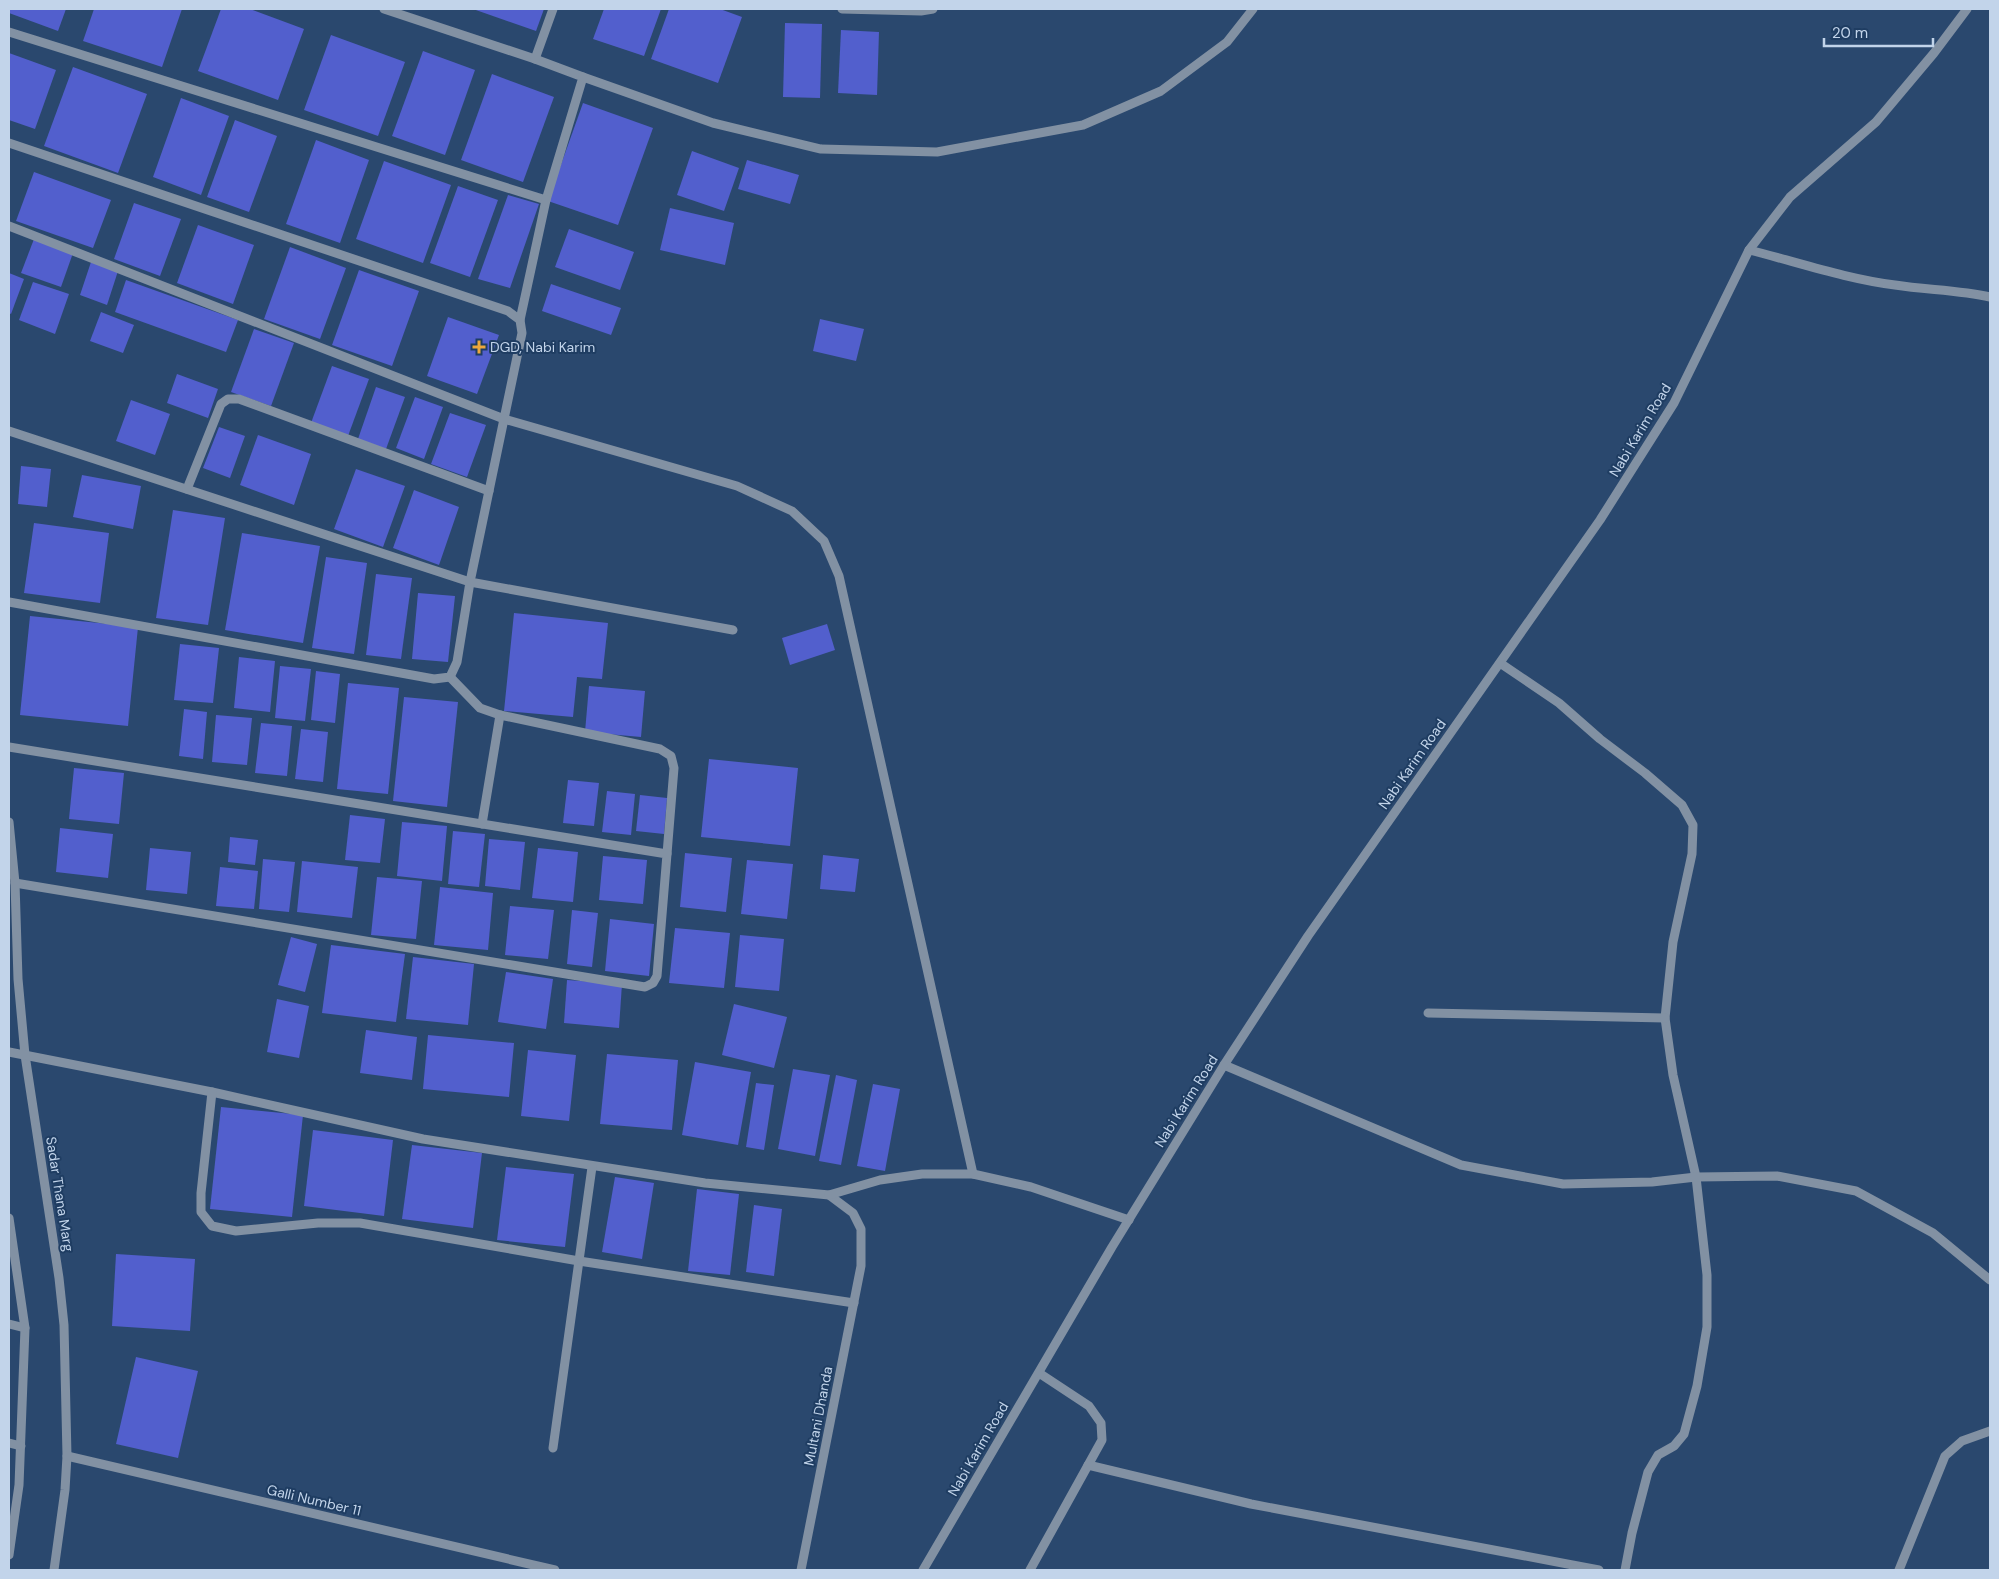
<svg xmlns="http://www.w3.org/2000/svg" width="1999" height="1579" viewBox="0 0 1999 1579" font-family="'DM Sans',sans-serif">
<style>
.building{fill:#525fcd}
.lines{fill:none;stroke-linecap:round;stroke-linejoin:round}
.minor{stroke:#8291a3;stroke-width:9}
.poi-dot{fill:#eda83c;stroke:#1f3d62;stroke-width:2}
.labels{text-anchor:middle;stroke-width:4;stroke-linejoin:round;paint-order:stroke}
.poi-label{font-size:14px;fill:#c2d4ea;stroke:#1f3d62;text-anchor:start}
.street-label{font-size:14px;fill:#c2d4ea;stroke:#1f3d62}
</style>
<rect width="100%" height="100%" fill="#2a486e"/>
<!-- building -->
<g class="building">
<polygon points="9,9 66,9 58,31 9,13"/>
<polygon points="94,9 182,9 162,67 83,41"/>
<polygon points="221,9 250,9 304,29 278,100 198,71"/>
<polygon points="473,9 544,9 536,31"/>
<polygon points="604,9 661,9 644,56 593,39"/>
<polygon points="669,9 720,9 742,17 718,83 651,59"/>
<polygon points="785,23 822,24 820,98 783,97"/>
<polygon points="841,30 879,32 877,95 838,93"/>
<polygon points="331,35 405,62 378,136 304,110"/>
<polygon points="423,51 475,70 445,155 392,136"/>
<polygon points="9,53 56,70 35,129 9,120"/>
<polygon points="73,67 147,94 118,173 44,146"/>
<polygon points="492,74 554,97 523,182 461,160"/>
<polygon points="181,98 229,116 201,195 153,177"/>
<polygon points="583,103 653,128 618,225 548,201"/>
<polygon points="235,120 277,136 249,212 207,197"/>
<polygon points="316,140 369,160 340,243 286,224"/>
<polygon points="692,151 739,168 724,211 677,195"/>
<polygon points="747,160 799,175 790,204 738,189"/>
<polygon points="384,161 451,185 423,263 356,239"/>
<polygon points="34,172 111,200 93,248 16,221"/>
<polygon points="458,186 498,200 470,277 430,263"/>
<polygon points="508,195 539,204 510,288 478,279"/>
<polygon points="134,203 181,219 160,276 114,259"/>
<polygon points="670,208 734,223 725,265 660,250"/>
<polygon points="198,225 254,245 233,304 177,283"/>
<polygon points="569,229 634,252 620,290 555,267"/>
<polygon points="34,239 73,253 61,287 21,273"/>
<polygon points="290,247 346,268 320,339 264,319"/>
<polygon points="91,262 118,271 107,305 80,295"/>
<polygon points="359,270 419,291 392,366 332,345"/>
<polygon points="9,273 24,279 11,314 9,313"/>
<polygon points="126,280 238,320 226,352 115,312"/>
<polygon points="33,282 69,294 55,334 19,320"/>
<polygon points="551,284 621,308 611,335 542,311"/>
<polygon points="101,312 134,325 123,353 90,341"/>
<polygon points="448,317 499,335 477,394 427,376"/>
<polygon points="820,319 864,329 856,361 813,351"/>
<polygon points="254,329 294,343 271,406 231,392"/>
<polygon points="332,366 369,379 348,436 311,423"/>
<polygon points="177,374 218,389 208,418 167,403"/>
<polygon points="376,387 405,397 386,449 358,439"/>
<polygon points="415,397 443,407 424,459 396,448"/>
<polygon points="131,400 170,414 155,455 116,441"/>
<polygon points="450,413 486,425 467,477 431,464"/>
<polygon points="219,427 245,436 230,478 203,468"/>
<polygon points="258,435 311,454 294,505 240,485"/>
<polygon points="21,466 51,469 47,507 18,504"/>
<polygon points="356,469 405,486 383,547 334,529"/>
<polygon points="82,475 141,486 133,529 73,517"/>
<polygon points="414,490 459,507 439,565 393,548"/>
<polygon points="173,510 225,518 208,625 156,618"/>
<polygon points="34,523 109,533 100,603 24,593"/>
<polygon points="242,533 320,546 303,643 225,630"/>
<polygon points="326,557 367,563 354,654 312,648"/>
<polygon points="376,574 412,578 401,659 366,655"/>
<polygon points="418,593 455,596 448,662 412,659"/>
<polygon points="514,613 608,623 602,679 577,677 573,717 504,711"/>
<polygon points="30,616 138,627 128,726 20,715"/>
<polygon points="827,624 835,650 790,665 782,638"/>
<polygon points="180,644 219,648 213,703 174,700"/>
<polygon points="239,657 275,661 270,712 234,708"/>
<polygon points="280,666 311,669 305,721 275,718"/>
<polygon points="316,671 340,674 335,723 311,720"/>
<polygon points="348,683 399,688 388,794 337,789"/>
<polygon points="589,686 645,691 641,737 585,732"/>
<polygon points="404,697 458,702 447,807 393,801"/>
<polygon points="184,709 207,712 203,759 179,756"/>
<polygon points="216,715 252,718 247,765 212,762"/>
<polygon points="261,723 292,726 287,776 255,773"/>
<polygon points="301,729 328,732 323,782 295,779"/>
<polygon points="709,759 798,768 790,846 701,837"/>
<polygon points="74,768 124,773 119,824 69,819"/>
<polygon points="568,780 599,783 594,826 563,823"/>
<polygon points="607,791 635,794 631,835 602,832"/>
<polygon points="640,795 667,798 664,834 636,831"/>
<polygon points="350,815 385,819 380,863 345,860"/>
<polygon points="402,822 447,826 442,881 397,876"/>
<polygon points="60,828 113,834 108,878 56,872"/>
<polygon points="453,831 485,834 479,887 448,884"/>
<polygon points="230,837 258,840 255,865 228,862"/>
<polygon points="489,839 525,842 520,890 485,886"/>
<polygon points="150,848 191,852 187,894 146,890"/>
<polygon points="538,848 578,852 573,902 532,898"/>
<polygon points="685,853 732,858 726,912 680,907"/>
<polygon points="823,855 859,859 855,892 820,889"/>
<polygon points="603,856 647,860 643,904 599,900"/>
<polygon points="263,859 295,862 289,912 259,909"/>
<polygon points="747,860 793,864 787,919 741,914"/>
<polygon points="302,861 358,867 352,918 297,912"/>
<polygon points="220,867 258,871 254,909 216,906"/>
<polygon points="377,877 422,881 416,939 371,935"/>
<polygon points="440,887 493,893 488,950 434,945"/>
<polygon points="510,906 554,910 548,959 505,955"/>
<polygon points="572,910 598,913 592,967 567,964"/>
<polygon points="610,919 654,924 649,976 605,971"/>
<polygon points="675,928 730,933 724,988 669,983"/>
<polygon points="740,935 784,939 779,991 735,987"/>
<polygon points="291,937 317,944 305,992 278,985"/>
<polygon points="331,945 405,954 396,1022 322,1013"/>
<polygon points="413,957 474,964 468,1025 406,1019"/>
<polygon points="506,972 553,979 546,1029 498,1022"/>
<polygon points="567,980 622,984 619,1028 564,1023"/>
<polygon points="277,999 309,1006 299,1058 267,1052"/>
<polygon points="734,1004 787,1017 774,1068 722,1055"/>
<polygon points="366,1030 417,1037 412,1080 360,1073"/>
<polygon points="428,1035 514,1043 509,1097 423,1089"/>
<polygon points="528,1050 576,1055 569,1121 521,1116"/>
<polygon points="607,1054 678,1060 672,1130 600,1124"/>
<polygon points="695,1062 751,1072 738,1145 682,1135"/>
<polygon points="793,1069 830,1075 815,1156 778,1149"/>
<polygon points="836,1075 857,1080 841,1165 819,1161"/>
<polygon points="756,1083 774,1085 764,1150 746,1147"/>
<polygon points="873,1084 900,1089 885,1171 857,1166"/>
<polygon points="221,1107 303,1115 292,1217 210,1209"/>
<polygon points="313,1130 393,1140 384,1216 304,1206"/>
<polygon points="412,1145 482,1153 473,1228 402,1219"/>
<polygon points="506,1167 574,1174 565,1247 497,1240"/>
<polygon points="615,1177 654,1183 642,1259 602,1252"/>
<polygon points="697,1189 739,1194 730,1275 688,1271"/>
<polygon points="754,1205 782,1209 774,1276 746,1272"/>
<polygon points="116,1254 195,1259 190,1331 112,1326"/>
<polygon points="136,1357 198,1371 178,1458 116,1444"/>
</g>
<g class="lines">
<!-- minor -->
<g class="minor">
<polyline points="842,9 921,11 933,9"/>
<polyline points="9,32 546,200 583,77 535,59 384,9"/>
<polyline points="535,59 553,9"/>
<polyline points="583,77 713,123 821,149 937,152 1083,125 1161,91 1227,42 1253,9"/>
<polyline points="9,143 508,311 520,320 522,333 504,419 9,226"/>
<path d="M 1749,250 C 1797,262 1847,279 1895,285 C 1927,290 1959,290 1990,297"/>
<polyline points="520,320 546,200"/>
<polyline points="9,431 470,582 457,662 450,677 434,679 9,602"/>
<polyline points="187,489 221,404 228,399 239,399 489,491"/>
<polyline points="733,630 470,582 504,419 737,486 792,511 824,541 839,576 973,1174"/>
<polyline points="1500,663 1559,703 1600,739 1645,773 1682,805 1693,825 1692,854 1673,942 1665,1018 1673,1075 1696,1177 1707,1275 1707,1327 1697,1386 1684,1434 1674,1446 1658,1455 1648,1472 1632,1533 1625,1570"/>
<polyline points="450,677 480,708 500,715 660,749 671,756 674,768 667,854"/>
<polyline points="9,747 667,854 657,976 653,983 645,987 15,883"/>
<polyline points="9,822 15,883 18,979 25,1055 59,1278 64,1325 67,1456 65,1490 54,1570"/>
<polyline points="482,824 500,715"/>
<polyline points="1428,1013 1665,1018"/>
<polyline points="9,1052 212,1092 423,1139 705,1183 829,1195 853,1213 861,1229 861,1266 801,1570"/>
<polyline points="1224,1065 1461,1165 1563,1184 1652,1182 1696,1177 1777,1176 1856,1191 1933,1233 1990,1280"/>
<polyline points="212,1092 201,1193 201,1212 212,1226 236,1231 318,1223 360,1223 579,1261 854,1303"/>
<polyline points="829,1195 880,1180 922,1174 973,1174 1031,1187 1129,1220"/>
<polyline points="9,1218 25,1328 19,1485 9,1555"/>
<polyline points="9,1324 25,1328"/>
<polyline points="9,1443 21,1446"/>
<polyline points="553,1448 592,1167"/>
<polyline points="67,1456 555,1570"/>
<polyline points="1088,1465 1251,1504 1599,1570"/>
<polyline points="923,1570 1112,1247 1224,1065 1308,936 1600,520 1674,403 1749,250 1790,197 1876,122 1934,53 1967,9"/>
<polyline points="1030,1570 1102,1440 1101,1423 1089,1406 1039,1373"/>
<polyline points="1899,1570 1945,1456 1962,1441 1990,1431"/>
</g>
</g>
<!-- markers -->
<path class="poi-dot" d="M476.5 339.5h5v5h5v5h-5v5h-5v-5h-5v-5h5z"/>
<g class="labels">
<!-- poi labels -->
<g class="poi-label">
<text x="490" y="352">DGD, Nabi Karim</text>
</g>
<!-- street labels -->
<g class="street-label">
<text transform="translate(1640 430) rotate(-59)" y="5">Nabi Karim Road</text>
<text transform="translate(1412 764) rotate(-55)" y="5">Nabi Karim Road</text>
<text transform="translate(1186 1101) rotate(-58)" y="5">Nabi Karim Road</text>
<text transform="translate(60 1194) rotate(81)" y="5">Sadar Thana Marg</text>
<text transform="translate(818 1416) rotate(-79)" y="5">Multani Dhanda</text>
<text transform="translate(978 1449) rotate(-60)" y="5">Nabi Karim Road</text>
<text transform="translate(314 1500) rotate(13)" y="5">Galli Number 11</text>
</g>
</g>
<!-- border -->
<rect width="1999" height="1579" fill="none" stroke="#c2d4ea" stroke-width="20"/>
<!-- scale -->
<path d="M1824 38v8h109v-8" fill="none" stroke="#c2d4ea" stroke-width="2.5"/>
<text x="1832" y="38" font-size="15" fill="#c2d4ea" stroke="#1f3d62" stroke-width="4" paint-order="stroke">20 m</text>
</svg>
